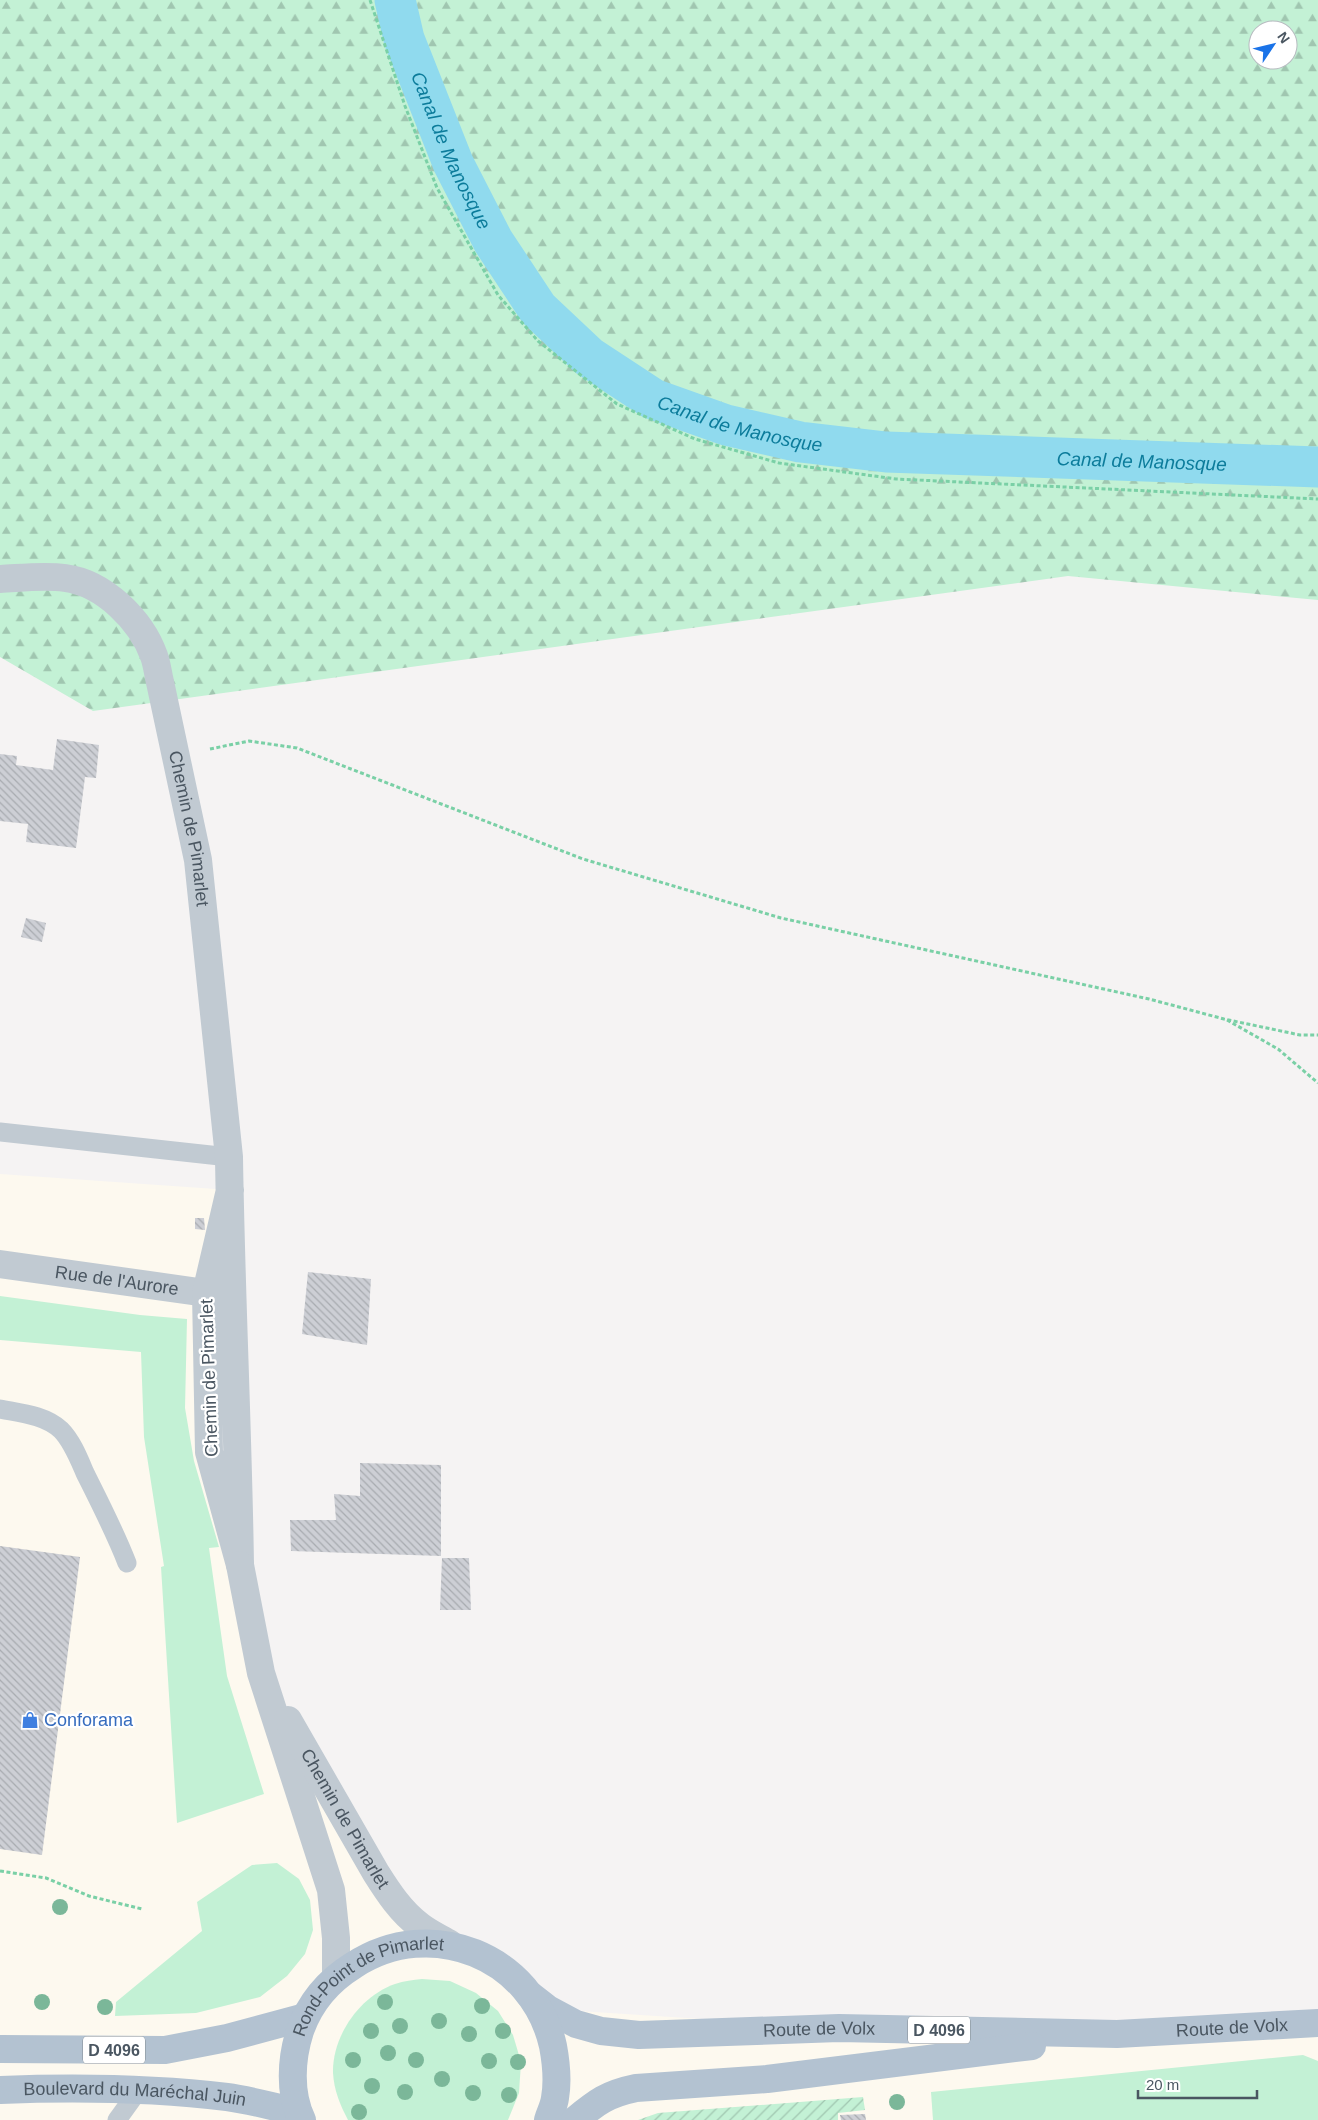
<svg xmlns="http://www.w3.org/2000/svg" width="1318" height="2120" viewBox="0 0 1318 2120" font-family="Arial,sans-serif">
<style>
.commercial{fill:#fdf9ef}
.green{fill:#c3f1d5}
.forest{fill:url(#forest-firs);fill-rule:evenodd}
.garden{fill:url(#garden-furrows)}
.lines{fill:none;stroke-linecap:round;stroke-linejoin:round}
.canal{stroke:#90daee;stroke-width:41}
.building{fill:url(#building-back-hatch)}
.path{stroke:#7ad0a6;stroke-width:3;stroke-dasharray:4 2.5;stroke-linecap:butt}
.service{stroke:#c1cad2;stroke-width:19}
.minor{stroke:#c1cad2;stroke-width:28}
.tertiary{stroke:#c1cad2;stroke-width:28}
.primary{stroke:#b3c2d1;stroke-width:28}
.tree{fill:#7bb799}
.labels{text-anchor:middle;stroke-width:4.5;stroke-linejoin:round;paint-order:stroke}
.shield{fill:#fff;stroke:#808990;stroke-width:1}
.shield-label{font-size:16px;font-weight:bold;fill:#4a5661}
.street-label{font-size:18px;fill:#4a5661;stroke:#fff}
.shop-label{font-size:18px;fill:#366cbe;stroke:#fff;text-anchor:start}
.water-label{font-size:19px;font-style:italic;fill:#0c7c9b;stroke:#fff}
</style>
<defs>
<pattern id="forest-firs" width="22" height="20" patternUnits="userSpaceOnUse" patternTransform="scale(1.25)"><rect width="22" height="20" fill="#c3f1d5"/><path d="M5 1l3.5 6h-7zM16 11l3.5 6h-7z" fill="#a0c6b0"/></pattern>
<pattern id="garden-furrows" width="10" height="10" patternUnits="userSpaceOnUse" patternTransform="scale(1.25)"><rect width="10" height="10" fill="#c3f1d5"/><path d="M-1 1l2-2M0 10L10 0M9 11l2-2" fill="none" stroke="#a0c6b0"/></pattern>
<pattern id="building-back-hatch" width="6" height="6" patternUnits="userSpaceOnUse" patternTransform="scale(1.25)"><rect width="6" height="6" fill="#cdcfd5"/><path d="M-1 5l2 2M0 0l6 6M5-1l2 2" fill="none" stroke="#a8abb0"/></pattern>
</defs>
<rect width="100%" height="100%" fill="#f5f3f3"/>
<!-- commercial -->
<polygon class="commercial" points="0,1174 230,1190 209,1452 261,1672 387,1890 548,2009 839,2028 1318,2027 1318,2120 0,2120"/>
<!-- green -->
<g class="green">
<polygon points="0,1296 140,1315 187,1319 185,1408 194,1461 219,1547 209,1548 227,1676 264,1794 177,1823 161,1567 164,1566 144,1437 141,1352 0,1340"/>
<polygon points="277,1863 299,1879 310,1900 313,1930 305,1954 287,1976 260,1997 196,2013 115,2016 116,2002 202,1931 197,1902 252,1865"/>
<path d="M 422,1979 L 450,1981 L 476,1993 L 498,2011 L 513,2035 L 521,2062 L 519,2093 L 508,2120 L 348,2120 C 340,2105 334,2090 333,2073 C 332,2036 360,1996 395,1984 C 404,1981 413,1980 422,1979 Z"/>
<polygon points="1303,2055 1318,2061 1318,2120 933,2120 931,2092"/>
</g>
<!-- forest -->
<path class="forest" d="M 0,0 L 1318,0 L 1318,600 L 1068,576 L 93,711 L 0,657 ZM 1258,30 L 1288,30 L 1288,60 L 1258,60 Z"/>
<!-- garden -->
<polygon class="garden" points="863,2097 865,2110 838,2113 838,2120 638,2120 658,2113"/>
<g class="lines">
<!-- canal -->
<path class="canal" id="s1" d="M 395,0 L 404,39 L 453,163 L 493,241 L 538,309 L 589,357 L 653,399 L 726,425 L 800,442 L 886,452 L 1318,467"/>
</g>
<!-- building -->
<g class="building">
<polygon points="57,739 99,745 96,778 85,777 76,848 26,842 28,824 0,821 0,754 17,756 16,765 53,770"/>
<polygon points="26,918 46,923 42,942 21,937"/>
<polygon points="195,1218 204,1218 205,1230 195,1229"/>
<polygon points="308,1272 371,1279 367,1345 302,1334"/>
<polygon points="360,1463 441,1465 441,1556 291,1551 290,1520 336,1520 334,1494 360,1496"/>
<polygon points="0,1546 80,1557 42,1855 0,1849"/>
<polygon points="442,1558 469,1558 471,1610 440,1610"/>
<polygon points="865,2114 866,2120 841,2120 840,2115"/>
</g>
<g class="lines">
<!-- path -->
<g class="path">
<polyline points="370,0 405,106 437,188 498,295 538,341 617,404 695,439 779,463 896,479 1318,499"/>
<polyline points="210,749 249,741 297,748 583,859 781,918 1149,999 1224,1019 1300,1035 1318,1035"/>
<polyline points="1227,1020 1278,1049 1318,1083"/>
<polyline points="0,1871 46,1878 89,1896 142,1909"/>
</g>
<!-- service -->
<g class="service">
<polyline points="0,1132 229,1157"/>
<path d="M 0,1409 C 20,1413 45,1415 61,1430 C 72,1441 79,1459 85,1473 C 100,1503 115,1532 127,1563"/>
<polyline points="117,2120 138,2091"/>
</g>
<!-- minor -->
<path class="minor" id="s2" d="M 0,1264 L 206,1293 L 229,1297"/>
<!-- tertiary -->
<g class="tertiary">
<path id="s3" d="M 0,579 C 21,578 44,575 65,578 C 104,583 141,620 154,656 C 157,664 158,674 160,682 L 198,860 L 229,1157 C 231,1293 238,1429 240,1565 L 209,1452 L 206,1293 L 230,1190"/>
<polyline points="240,1565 261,1673 331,1890 336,1938 336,1976"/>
<path id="s4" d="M 288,1720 L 376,1873 C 388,1892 401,1912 420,1926 C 429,1933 440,1938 450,1944"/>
</g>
<!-- primary -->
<g class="primary">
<path id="s5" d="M 530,1995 L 548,2009 L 576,2024 L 601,2031 L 639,2035 L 839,2028 L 1117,2034 L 1318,2023"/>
<polyline points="0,2049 165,2050 227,2038 305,2017"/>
<path id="s6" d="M 0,2090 C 75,2087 152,2088 227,2097 C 250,2100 274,2107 298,2112"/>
<path id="s7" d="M 302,2120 C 289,2093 291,2059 300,2031 C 310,2002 328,1981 354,1965 C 431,1915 533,1956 553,2046 C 556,2062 558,2081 555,2098 C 554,2106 550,2113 548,2120"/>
<path d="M 575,2120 C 597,2102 607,2094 636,2088 L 767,2079 L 1032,2046"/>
</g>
</g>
<!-- trees -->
<g class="tree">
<circle cx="60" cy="1907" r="8"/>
<circle cx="42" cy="2002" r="8"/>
<circle cx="385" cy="2002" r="8"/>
<circle cx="482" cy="2006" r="8"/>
<circle cx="105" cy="2007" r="8"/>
<circle cx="439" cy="2021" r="8"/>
<circle cx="400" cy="2026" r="8"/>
<circle cx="371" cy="2031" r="8"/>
<circle cx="503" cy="2031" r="8"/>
<circle cx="469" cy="2034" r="8"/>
<circle cx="388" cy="2053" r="8"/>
<circle cx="353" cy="2060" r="8"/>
<circle cx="416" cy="2060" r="8"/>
<circle cx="489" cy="2061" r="8"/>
<circle cx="518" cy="2062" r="8"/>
<circle cx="442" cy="2079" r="8"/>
<circle cx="372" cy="2086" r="8"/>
<circle cx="405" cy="2092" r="8"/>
<circle cx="473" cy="2093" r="8"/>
<circle cx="509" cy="2095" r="8"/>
<circle cx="897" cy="2102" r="8"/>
<circle cx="359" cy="2112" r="8"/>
</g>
<!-- icons -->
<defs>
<g id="shop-bare" transform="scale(1.35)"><path d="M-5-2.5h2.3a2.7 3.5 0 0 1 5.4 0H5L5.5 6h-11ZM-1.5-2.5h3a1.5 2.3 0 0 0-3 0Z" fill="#3f7fe0" stroke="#fff" stroke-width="2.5" paint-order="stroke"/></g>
</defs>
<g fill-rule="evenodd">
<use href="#shop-bare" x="30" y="1720"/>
</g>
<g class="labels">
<!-- shield labels -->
<g class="shield">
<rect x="908" y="2016.5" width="62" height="27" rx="4"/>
<rect x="83" y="2036.5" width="62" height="27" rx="4"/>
</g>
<g class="shield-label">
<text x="939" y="2036">D 4096</text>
<text x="114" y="2056">D 4096</text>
</g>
<!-- street labels -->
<g class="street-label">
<text dy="6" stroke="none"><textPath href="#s3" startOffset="365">Chemin de Pimarlet</textPath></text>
<text dy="6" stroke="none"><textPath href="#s2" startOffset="118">Rue de l'Aurore</textPath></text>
<text transform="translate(209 1378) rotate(-92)" y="6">Chemin de Pimarlet</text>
<text dy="6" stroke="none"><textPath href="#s4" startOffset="114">Chemin de Pimarlet</textPath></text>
<text dy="6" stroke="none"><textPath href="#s7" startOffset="179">Rond-Point de Pimarlet</textPath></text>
<text dy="6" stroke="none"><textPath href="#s5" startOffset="712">Route de Volx</textPath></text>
<text dy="6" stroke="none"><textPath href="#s5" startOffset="299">Route de Volx</textPath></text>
<text dy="6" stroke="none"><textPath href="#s6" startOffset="135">Boulevard du Maréchal Juin</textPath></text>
</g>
<!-- shop labels -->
<g class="shop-label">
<text x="44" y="1726">Conforama</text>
</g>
<!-- water labels -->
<g class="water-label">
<text dy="7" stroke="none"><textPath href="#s1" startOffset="161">Canal de Manosque</textPath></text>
<text dy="7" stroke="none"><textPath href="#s1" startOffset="580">Canal de Manosque</textPath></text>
<text dy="7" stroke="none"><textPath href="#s1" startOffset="985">Canal de Manosque</textPath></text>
</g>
</g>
<!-- north arrow -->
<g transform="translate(1273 45) rotate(55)"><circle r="24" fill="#ffffff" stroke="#b7bbc0"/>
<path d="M0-4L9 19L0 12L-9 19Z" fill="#1a73e8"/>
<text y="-8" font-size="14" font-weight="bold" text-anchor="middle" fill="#4a5661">N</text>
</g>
<!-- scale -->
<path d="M1138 2090v8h119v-8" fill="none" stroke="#4a5661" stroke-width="2.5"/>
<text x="1146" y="2090" font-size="15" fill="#4a5661" stroke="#ffffff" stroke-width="4" paint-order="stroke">20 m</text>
</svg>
